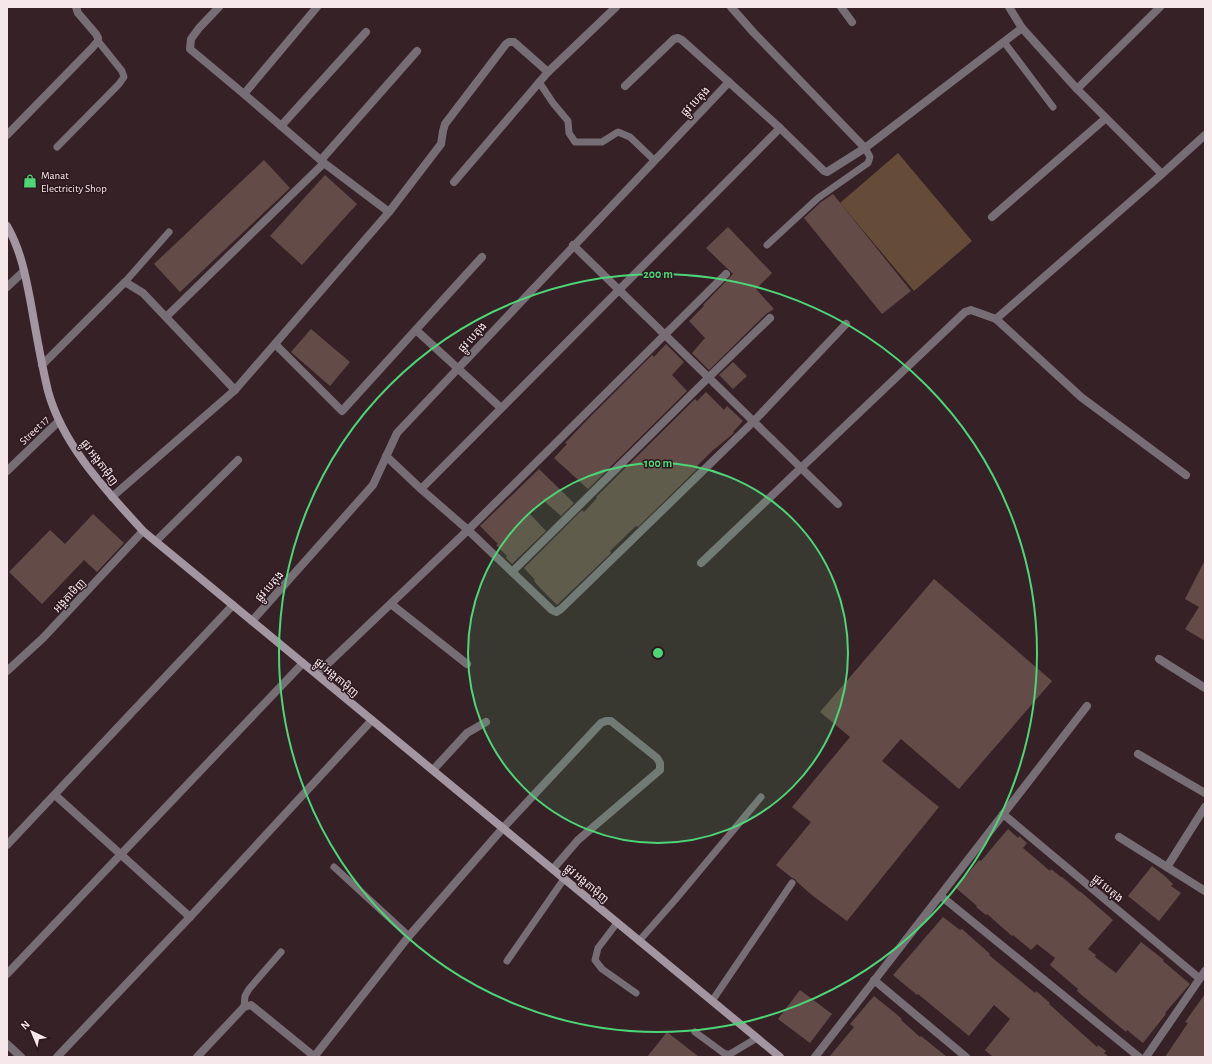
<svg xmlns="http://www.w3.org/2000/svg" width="1212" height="1064" viewBox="0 0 1212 1064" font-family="'Alegreya Sans','Noto Sans Khmer',sans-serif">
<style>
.green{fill:#644c38}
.building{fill:#634c47}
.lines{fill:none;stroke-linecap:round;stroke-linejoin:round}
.lane{stroke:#776e75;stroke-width:7}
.street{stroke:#776e75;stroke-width:8}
.secondary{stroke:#a396a1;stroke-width:8}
.ring{fill:none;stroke:#4cd677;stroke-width:2}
.labels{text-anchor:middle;stroke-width:3;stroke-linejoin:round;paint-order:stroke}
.street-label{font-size:11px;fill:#f6e7eb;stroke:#2c181e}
.poi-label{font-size:11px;fill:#f6e7eb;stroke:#2c181e;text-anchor:start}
.centre{fill:#4cd677;stroke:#2c181e;stroke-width:2}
.ring-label{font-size:12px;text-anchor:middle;font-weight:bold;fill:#4cd677;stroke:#2c181e;stroke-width:3;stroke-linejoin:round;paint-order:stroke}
</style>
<rect width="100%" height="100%" fill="#362127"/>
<!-- green -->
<polygon class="green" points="898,153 972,241 914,291 840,203"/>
<!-- building -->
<g class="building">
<polygon points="264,160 290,188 180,292 154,264"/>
<polygon points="325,175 357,204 302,265 270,236"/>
<polygon points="833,194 911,291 882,314 804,218 821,202"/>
<polygon points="728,227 772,273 756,289 774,309 766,314 709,370 692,353 705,338 689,321 704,306 703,305 733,274 706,248"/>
<polygon points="311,329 350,362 330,386 291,352"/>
<polygon points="666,344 684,362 672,375 687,391 588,489 554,458 567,444 565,443 589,418 652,355 654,357"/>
<polygon points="733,362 747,376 733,389 719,375"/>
<polygon points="706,392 724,410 727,406 743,421 733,432 734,433 711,452 697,466 699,467 638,527 636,526 610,551 611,553 557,605 541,589 534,581 535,580 524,568 582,510 584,512 597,498 596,497 695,399 697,401"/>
<polygon points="539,469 574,503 561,516 543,500 530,514 546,531 512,564 506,558 507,556 496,545 498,544 480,526"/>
<polygon points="93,514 124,543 97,572 84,560 42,604 9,572 50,530 65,544"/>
<polygon points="1205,560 1205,641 1185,629 1199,607 1185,599"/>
<polygon points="934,579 1052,681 959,789 901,739 882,761 939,807 847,921 813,896 797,882 795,879 792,878 776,865 811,822 792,807 850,737 820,712"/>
<polygon points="1008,829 1018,838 1019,836 1027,843 1023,848 1050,871 1051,869 1061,877 1062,877 1080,892 1081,892 1113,920 1088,949 1096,955 1095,957 1116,973 1141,942 1164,960 1163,961 1190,984 1165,1013 1166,1014 1143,1043 1127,1030 1126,1032 1096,1007 1077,991 1078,989 1050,965 1055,958 1037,944 1031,950 1013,935 1012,936 987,914 986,915 976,907 977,906 956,888 979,860 981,861"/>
<polygon points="1152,866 1166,877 1173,884 1171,886 1181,893 1159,921 1128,896"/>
<polygon points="943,917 960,930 962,929 990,954 989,955 1035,993 1036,991 1050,1003 1049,1004 1097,1047 1098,1045 1106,1051 1104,1053 1109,1057 993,1057 985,1050 1010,1019 994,1005 969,1036 918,994 917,995 893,975"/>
<polygon points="800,990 832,1014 810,1043 778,1019"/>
<polygon points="1205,994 1205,1057 1165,1057 1188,1023 1185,1022"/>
<polygon points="874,996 895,1013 902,1019 901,1020 920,1037 921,1036 947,1057 829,1057 854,1027 850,1024"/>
<polygon points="667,1032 699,1057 647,1057"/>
</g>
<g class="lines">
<!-- lane -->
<g class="lane">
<polyline points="1004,42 1053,107"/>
<polyline points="539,82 553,103 568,121 569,133 575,142 602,142 618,132 630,137 654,160"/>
<polyline points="57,147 119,84 124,77 122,71 98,41"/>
<polyline points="767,245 818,198 868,163 870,157 865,148"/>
<polyline points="125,282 169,232"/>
<polyline points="334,867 409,936"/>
<polyline points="617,923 598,948 595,960 602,969 636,993"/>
<polyline points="639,941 675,900 761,797"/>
<polyline points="507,961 564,879"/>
<polyline points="712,1001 792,883"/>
<polyline points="244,1007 245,996 249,989 281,952"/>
<polyline points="695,1032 725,1054 730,1054 757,1038"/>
</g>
<!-- street -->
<g class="street">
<polyline points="219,7 199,28 191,39 190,49 244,94 324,163 389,212"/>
<polyline points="731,7 754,33 865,148"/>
<polyline points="841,7 852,22"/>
<polyline points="1009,7 1022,28 1077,89 1162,174"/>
<polyline points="625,86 674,39 678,38 682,40 780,128 824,171 827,172 865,148 1022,28"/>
<polyline points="1077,89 1160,7"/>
<polyline points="244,94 317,7"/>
<polyline points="281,126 366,32"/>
<polyline points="7,135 92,48 98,41 98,38 96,34 78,13 76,7"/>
<polyline points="321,160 417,51"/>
<polyline points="454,182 548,72 616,7"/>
<polyline points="992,217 1106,118"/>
<polyline points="573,245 838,504"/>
<polyline points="7,287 24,271"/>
<polyline points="166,317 324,163"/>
<polyline points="996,319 1081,397 1186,475"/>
<polyline points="416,330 501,408"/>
<polyline points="275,344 342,411 482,257"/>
<polyline points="42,365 125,282 143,293 235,390"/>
<polyline points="386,456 421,489 468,530 552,610 556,612 561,609 754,421 846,324"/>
<polyline points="7,471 59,421"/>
<polyline points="421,489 780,128"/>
<polyline points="112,497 235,390 389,212 441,144 443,131 445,124 506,44 509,42 514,42 548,72"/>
<polyline points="156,541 238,460"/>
<polyline points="701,563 965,312 971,310 996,319 1162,174 1205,135"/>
<polyline points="512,572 709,377 770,318"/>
<polyline points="391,604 467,664"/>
<polyline points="252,621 373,485 397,433 729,82"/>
<polyline points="1159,659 1205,688"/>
<polyline points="7,671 43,638 143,531"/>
<polyline points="317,674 468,530 726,274"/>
<polyline points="1138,754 1205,793"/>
<polyline points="433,770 467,733 486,722"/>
<polyline points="55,795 190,917"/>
<polyline points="1003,814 1199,978"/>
<polyline points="1119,837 1205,891"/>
<polyline points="7,845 233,605"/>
<polyline points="1167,867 1205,807"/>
<polyline points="941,896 1139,1057"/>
<polyline points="7,974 303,663"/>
<polyline points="874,980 966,1057"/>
<polyline points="7,1044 21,1057"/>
<polyline points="57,1057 190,917 372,720"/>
<polyline points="197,1057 244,1007 251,1005 315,1057"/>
<polyline points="314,1057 409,936 503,828 601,723 606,721 611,721 657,758 660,763 660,770 578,840 553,869"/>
<polyline points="815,1057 1087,706"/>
<polyline points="1146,1057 1205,971"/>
</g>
<!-- secondary -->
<path class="secondary" d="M 7,226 C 21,250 26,278 31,304 C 36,333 41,362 48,391 C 63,446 106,490 143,531 L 780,1057"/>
</g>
<!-- distance rings -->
<circle cx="658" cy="653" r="190" fill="#4cd677" fill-opacity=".12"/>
<g class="ring">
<circle cx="658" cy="653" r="190"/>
<circle cx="658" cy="653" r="379"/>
</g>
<!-- icons -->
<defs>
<g id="shop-bare" transform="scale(1.08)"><path d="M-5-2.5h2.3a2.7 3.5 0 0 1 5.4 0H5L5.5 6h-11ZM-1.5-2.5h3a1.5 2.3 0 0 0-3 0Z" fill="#4cd677" stroke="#2c181e" stroke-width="2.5" paint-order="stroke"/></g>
</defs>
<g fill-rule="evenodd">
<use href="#shop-bare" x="30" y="181"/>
</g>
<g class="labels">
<!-- street labels -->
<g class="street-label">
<text transform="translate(695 101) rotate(-46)" y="4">ផ្លូវ បេតុង</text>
<text transform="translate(472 337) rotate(-47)" y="4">ផ្លូវ បេតុង</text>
<text transform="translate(34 430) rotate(-44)" y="4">Street 17</text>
<text transform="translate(100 462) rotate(53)" y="4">ផ្លូវ អង្តតាម៉ិញ</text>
<text transform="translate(269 586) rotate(-48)" y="4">ផ្លូវ បេតុង</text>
<text transform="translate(69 595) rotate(-47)" y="4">អង្គតាមិញ</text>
<text transform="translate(337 677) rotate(40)" y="4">ផ្លូវ អង្តតាម៉ិញ</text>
<text transform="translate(587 883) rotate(40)" y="4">ផ្លូវ អង្តតាម៉ិញ</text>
<text transform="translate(1108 888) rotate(40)" y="4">ផ្លូវ បេតុង</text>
</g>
<!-- poi labels -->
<g class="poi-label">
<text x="41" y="179">Manat<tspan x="41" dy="13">Electricity Shop</tspan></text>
</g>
</g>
<circle cx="658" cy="653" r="6" class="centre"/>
<g class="ring-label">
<text x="658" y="278">200 m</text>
<text x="658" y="467">100 m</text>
</g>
<!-- border -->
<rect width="1212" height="1064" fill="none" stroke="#f6e7eb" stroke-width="16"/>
<!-- north arrow -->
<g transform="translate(32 1032) rotate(316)" stroke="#2c181e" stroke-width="3" paint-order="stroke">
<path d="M0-3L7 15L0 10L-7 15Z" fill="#f6e7eb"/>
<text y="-6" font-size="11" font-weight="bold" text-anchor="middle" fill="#f6e7eb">N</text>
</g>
</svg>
